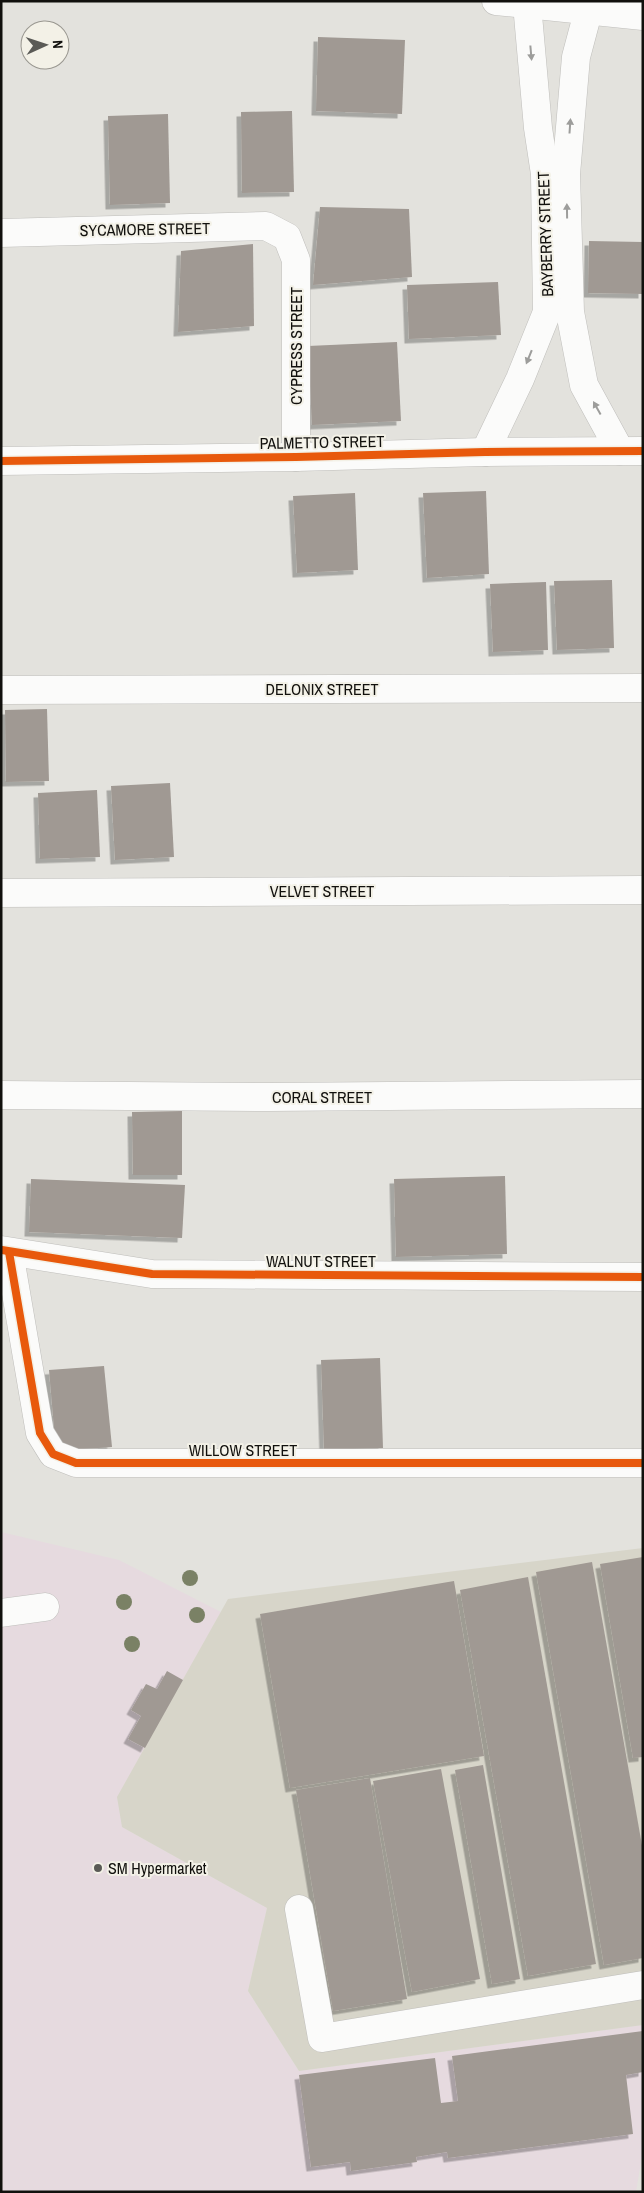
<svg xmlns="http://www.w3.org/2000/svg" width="644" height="2193" viewBox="0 0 644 2193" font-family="'Archivo Narrow',sans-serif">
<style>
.commercial{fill:#e6dadf}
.built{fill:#d7d5c9}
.building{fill:#a09993;filter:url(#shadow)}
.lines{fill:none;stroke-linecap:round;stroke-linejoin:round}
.minor-casing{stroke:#bfbebb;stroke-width:29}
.minor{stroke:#fbfbfa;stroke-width:28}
.cycleway-casing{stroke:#f3f1e7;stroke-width:11}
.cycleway{stroke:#e8590c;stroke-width:8}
.tree{fill:#7a8165}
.oneway{fill:#9d9d9b}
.poi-dot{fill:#5a5a56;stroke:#f3f1e7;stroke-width:2}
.labels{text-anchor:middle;stroke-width:4;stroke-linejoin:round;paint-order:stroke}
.street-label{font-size:16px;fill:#11100d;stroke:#f3f1e7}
.poi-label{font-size:16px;fill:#11100d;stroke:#f3f1e7;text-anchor:start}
</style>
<defs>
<filter id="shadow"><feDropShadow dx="-4.5" dy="4.5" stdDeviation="0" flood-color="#0004"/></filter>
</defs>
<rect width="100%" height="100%" fill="#e3e2dd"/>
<!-- commercial -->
<polygon class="commercial" points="1,1532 119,1560 221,1612 118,1797 122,1827 267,1908 248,1991 299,2071 643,2025 643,2150 636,2192 1,2192"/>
<!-- built -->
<polygon class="built" points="643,1548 643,2025 299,2071 248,1991 267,1908 122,1827 117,1797 228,1599"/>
<!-- building -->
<g class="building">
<polygon points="318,37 405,40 402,114 316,111"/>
<polygon points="292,111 294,192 242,193 241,112"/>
<polygon points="168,114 170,203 110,205 108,116"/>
<polygon points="320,207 409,209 412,277 313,285"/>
<polygon points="589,241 643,242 643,294 588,293"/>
<polygon points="253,244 254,326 178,332 181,251"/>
<polygon points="498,282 501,335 409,339 407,285"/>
<polygon points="397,342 401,421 312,425 308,346"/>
<polygon points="486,491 489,574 427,578 423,493"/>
<polygon points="355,493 358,570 297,573 293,496"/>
<polygon points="612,580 614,648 557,650 554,581"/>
<polygon points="546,582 548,650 493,652 490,584"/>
<polygon points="47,709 49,781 6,782 5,710"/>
<polygon points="170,783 174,857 115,860 111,786"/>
<polygon points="97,790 100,857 40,859 38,793"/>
<polygon points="182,1111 182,1175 133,1175 132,1112"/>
<polygon points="505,1176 507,1254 396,1257 394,1179"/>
<polygon points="31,1179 185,1185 182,1238 29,1232"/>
<polygon points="380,1358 383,1448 324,1450 321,1360"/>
<polygon points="104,1366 112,1447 56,1451 49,1370"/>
<polygon points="643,1557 643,1757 633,1758 600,1564"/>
<polygon points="592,1562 643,1851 643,1958 604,1965 536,1572"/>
<polygon points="528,1577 596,1964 528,1976 460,1590"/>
<polygon points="454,1581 484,1756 290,1788 260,1614"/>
<polygon points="167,1671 183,1680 145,1748 128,1739 141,1716 131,1710 146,1684 157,1689"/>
<polygon points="483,1765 520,1979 492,1984 455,1770"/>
<polygon points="441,1769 480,1979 412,1992 373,1781"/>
<polygon points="370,1778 407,1999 333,2011 296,1790"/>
<polygon points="643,2031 643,2072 626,2075 633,2134 448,2158 447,2152 416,2157 417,2162 351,2171 350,2162 311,2167 299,2075 435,2058 441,2103 458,2101 452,2056"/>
</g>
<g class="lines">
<!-- minor casing -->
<g class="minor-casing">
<g id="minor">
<polyline points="496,1 643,16"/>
<polyline points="588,12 576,57 566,174 570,312 584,385 620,451"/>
<polyline points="1,233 266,226 287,237 296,260 296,457"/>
<polyline points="485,452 520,379 547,312 545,174 538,128 527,4"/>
<polyline points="1,461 296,457 485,452 643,451"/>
<polyline points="1,690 643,688"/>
<polyline points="1,893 643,890"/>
<polyline points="1,1095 269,1097 643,1094"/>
<polyline points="1,1250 152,1274 643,1277"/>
<polyline points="9,1252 40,1433 53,1454 76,1463 643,1463"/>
<polyline points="1,1613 45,1607"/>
<polyline points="299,1909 322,2038 643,1985"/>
</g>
</g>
<!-- minor -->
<use href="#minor" class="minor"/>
<!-- cycleway casing -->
<g class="cycleway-casing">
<g id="cycleway">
<polyline points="1,461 296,457 485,452 643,451"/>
<polyline points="2,1250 152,1274 643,1277"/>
<polyline points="9,1252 40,1433 53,1454 76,1463 643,1463"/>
</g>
</g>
<!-- cycleway -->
<use href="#cycleway" class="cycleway"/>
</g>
<!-- trees -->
<g class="tree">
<circle cx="190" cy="1578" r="8"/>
<circle cx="124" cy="1602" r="8"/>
<circle cx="197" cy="1615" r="8"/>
<circle cx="132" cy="1644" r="8"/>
</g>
<!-- one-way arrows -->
<defs><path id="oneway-solid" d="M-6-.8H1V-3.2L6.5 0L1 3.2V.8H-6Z" transform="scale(1.25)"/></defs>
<g class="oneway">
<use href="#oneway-solid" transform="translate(531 53) rotate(85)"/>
<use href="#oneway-solid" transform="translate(570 126) rotate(-86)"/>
<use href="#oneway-solid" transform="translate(567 211) rotate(-91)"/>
<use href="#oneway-solid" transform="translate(529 357) rotate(112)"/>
<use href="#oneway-solid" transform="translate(597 408) rotate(-119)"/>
</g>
<!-- markers -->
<circle class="poi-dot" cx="98" cy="1868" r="5"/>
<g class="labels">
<!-- street labels -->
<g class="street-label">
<text transform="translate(145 229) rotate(-1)" y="6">SYCAMORE STREET</text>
<text transform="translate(545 234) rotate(-92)" y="6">BAYBERRY STREET</text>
<text transform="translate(296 346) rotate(-90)" y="6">CYPRESS STREET</text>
<text transform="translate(322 442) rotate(-1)" y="6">PALMETTO STREET</text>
<text x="322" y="695">DELONIX STREET</text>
<text x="322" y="897">VELVET STREET</text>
<text x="322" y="1103">CORAL STREET</text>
<text x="321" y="1267">WALNUT STREET</text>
<text x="243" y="1456">WILLOW STREET</text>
</g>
<!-- poi labels -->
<g class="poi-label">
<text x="108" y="1874">SM Hypermarket</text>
</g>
</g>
<!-- border -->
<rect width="644" height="2193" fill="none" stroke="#11100d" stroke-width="5"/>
<!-- north arrow -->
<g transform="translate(45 45) rotate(87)"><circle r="24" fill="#f3f1e7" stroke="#999790"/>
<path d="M0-4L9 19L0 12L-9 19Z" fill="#5a5a56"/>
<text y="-8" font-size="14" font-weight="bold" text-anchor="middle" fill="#11100d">N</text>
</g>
</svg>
